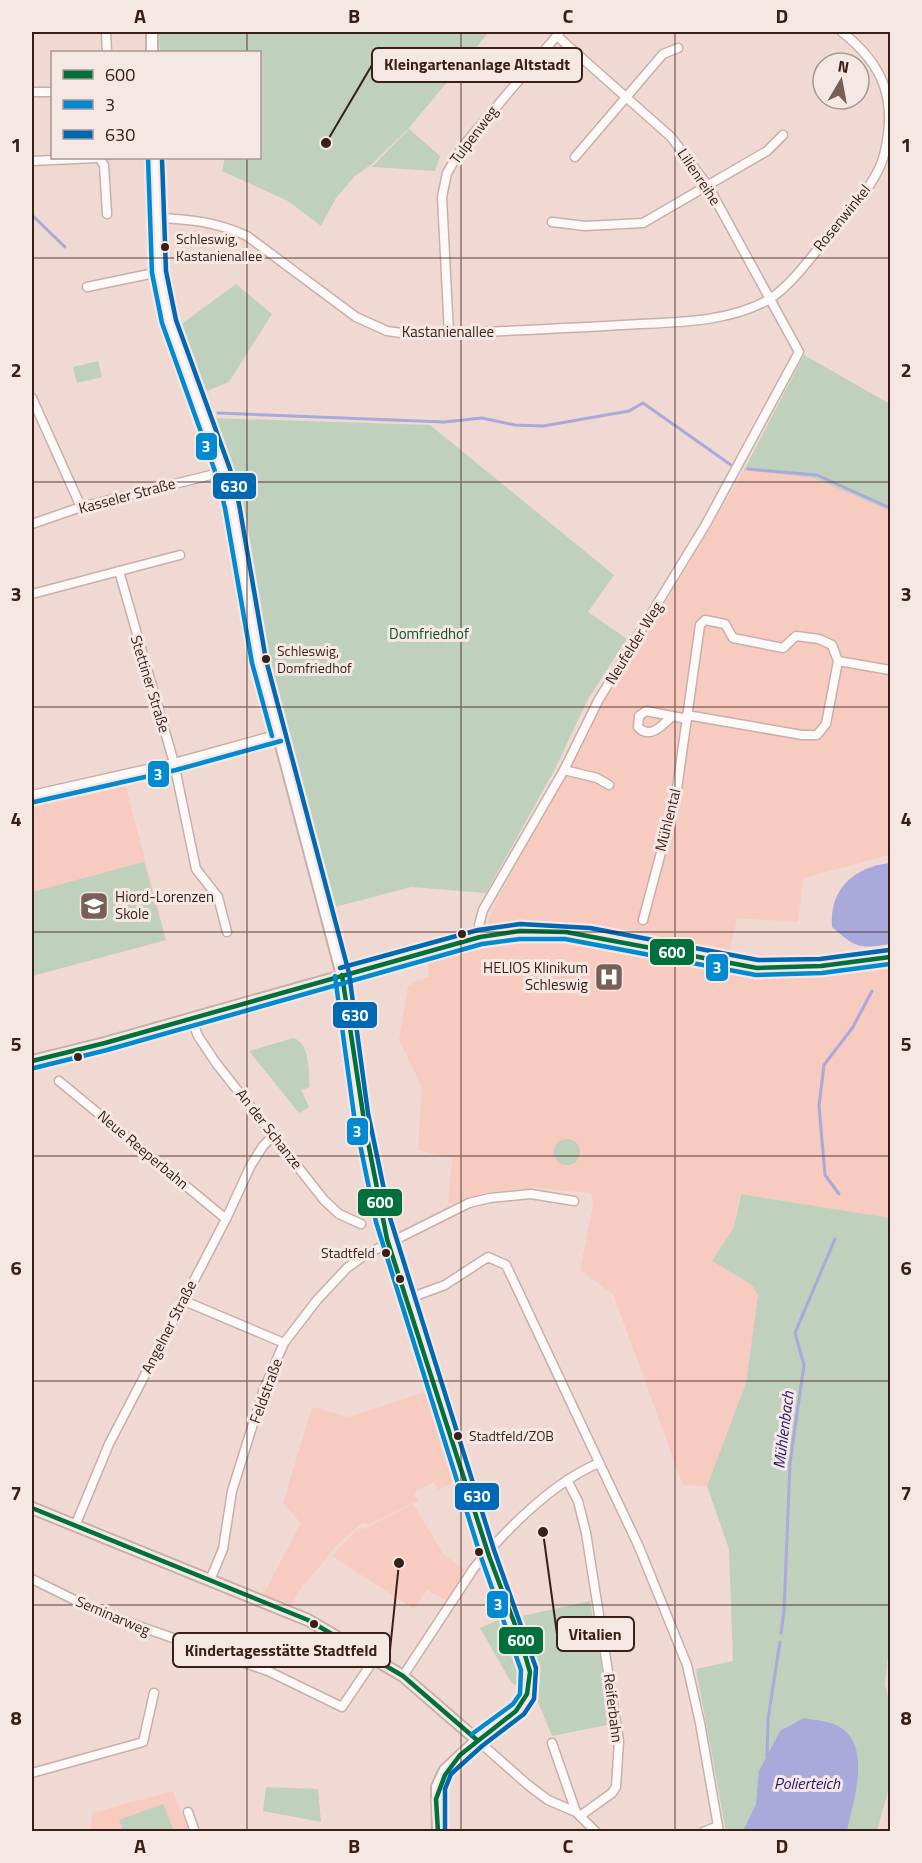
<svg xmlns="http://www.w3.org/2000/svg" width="922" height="1863" viewBox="0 0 922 1863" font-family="'Titillium Web',sans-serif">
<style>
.built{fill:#f7cbbf}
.green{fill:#bfd0bc}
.water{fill:#a9a9dc}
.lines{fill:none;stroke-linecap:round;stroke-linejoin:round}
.stream{stroke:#a9a9dc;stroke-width:3}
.street-casing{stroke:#c7b0aa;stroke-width:11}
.secondary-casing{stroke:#c7b0aa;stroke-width:14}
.street{stroke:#fdf9f8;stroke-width:8}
.secondary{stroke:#fdf9f8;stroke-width:10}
.bus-1-casing{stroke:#f5e7e3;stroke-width:9}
.bus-2-casing{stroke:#f5e7e3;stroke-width:9}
.bus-3-casing{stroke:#f5e7e3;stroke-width:9}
.bus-1{stroke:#00713c;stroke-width:4.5}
.bus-2{stroke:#008ad2;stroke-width:4.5}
.bus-3{stroke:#0069b4;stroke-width:4.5}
.grid{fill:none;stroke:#381f18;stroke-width:1.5;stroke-opacity:0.55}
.bus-dot{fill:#381f18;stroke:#f5e7e3;stroke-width:2}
.labels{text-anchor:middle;stroke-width:6;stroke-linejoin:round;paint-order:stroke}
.bus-label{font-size:14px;fill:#381f18;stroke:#f5e7e3;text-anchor:start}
.street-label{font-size:15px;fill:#381f18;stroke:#f5e7e3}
.park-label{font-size:15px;fill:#0f5131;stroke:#f5e7e3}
.poi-label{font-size:15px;fill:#381f18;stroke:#f5e7e3;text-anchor:start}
.water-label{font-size:16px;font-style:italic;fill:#1f176e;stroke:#f5e7e3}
.leader{fill:none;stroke:#381f18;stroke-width:2}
.callout-dot{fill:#381f18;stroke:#f5e7e3;stroke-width:2}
.callout{fill:#f5e7e3;stroke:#381f18;stroke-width:2}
.callout-label{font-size:16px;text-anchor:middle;font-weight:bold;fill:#381f18}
.line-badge{stroke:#f5e7e3;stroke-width:2}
.badge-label{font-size:16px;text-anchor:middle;font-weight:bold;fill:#fff}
.neatline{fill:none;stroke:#381f18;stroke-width:2}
.grid-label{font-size:20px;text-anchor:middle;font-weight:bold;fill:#381f18}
</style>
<rect width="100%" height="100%" fill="#f0d9d3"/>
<!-- built -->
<g class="built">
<polygon points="744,470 814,478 890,511 890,855 803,878 798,922 737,918 725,973 812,978 890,966 890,1218 740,1194 734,1227 712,1261 752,1285 758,1295 746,1383 707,1486 683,1485 613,1294 580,1270 593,1205 591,1193 533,1188 488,1192 448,1204 452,1158 418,1150 422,1088 399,1039 408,986 429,976 428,961 489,947 487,925 496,902 603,701 639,649"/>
<polygon points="125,783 166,940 32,976 32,800 72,795"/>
<polygon points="428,1391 456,1480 439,1490 434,1482 414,1493 418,1501 367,1525 363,1522 337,1545 299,1591 291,1605 263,1595 301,1523 283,1503 312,1407 349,1417"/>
<polygon points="413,1504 444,1555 465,1570 447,1601 427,1590 414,1609 332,1556 359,1528 364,1529"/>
<polygon points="173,1791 188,1831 91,1832 92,1813"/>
</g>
<!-- green -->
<g class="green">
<polygon points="159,32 489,32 408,129 372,164 355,176 336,198 321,226 288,201 222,171 225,158 260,158 260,52 160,52"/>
<polygon points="409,129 440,156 435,171 372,167"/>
<polygon points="236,284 272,314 229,382 202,393 179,326"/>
<polygon points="804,355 890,404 890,511 814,478 744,470"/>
<polygon points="98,361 102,377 77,383 73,367"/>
<polygon points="211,418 430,425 614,575 588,612 627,639 588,699 554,771 486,893 411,887 331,908 251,592 233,483"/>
<polygon points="144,862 166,940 32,976 32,892"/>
<path d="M 294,1038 C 311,1045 308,1072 310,1087 L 301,1090 L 309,1107 L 299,1113 L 249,1051 Z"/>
<circle cx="567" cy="1152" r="13"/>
<polygon points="741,1194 890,1218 890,1636 885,1684 890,1708 890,1784 877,1831 848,1829 847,1832 726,1831 696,1669 733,1661 729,1549 707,1486 746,1383 758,1295 752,1285 712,1261 734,1227"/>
<polygon points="590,1601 612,1724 552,1736 536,1697 540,1680 539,1664 518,1617"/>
<path d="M 502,1618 C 513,1642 523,1662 520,1689 L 511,1682 L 480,1628 Z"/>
<polygon points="266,1787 318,1789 321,1822 263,1811"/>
<polygon points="163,1804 174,1831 123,1831 119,1820"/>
</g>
<!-- water -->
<g class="water">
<path d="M 890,863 L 890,944 C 859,949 856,948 832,927 C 829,889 854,867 890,863 Z"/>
<path d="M 804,1718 C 814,1720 827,1721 836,1725 C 874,1743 853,1801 847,1831 L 743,1831 L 756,1804 L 759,1771 L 780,1731 Z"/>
</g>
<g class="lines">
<!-- stream -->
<g class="stream">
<polyline points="32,215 65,247"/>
<polyline points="218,413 444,422 482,418 515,425 543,426 629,411 643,403 731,465"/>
<polyline points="748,469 817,475 890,508"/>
<polyline points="839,1194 825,1175 819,1106 824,1065 853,1027 872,991"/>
<polyline points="781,1633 784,1611 790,1463 804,1365 795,1333 835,1239"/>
<polyline points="767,1756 768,1719 780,1642"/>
</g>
<!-- street casing -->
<g class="street-casing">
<g id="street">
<polyline points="106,32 107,52"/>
<polyline points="32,92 52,92"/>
<polyline points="575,157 663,54 678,48"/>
<polyline points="99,158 104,165 107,214"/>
<polyline points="32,161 96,158"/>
<path d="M 156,218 C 189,219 217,222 247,236 L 356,317 L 387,331 L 408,334 C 479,333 550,329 622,325 C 669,322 725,324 768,300 C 792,286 818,248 836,226 C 855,204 879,180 885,151 C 897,99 883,64 842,32"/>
<polyline points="552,222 585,226 643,223 767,151 783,135"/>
<polyline points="87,287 159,272"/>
<polyline points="449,333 442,197 447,173 463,146 560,32"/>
<polyline points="32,398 81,507"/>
<polyline points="32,524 81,507 223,472"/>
<polyline points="119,571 174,763 196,869 218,897 227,932"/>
<polyline points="32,594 180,555"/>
<polyline points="838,661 890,670"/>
<path d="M 672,716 C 663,725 650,740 638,727 L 639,716 L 646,711 L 687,719"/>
<polyline points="564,770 597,778 609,785"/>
<polyline points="32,795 174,763 279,734"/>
<polyline points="643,920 676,796 700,625 705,620 725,624 733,638 783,648 796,636 819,639 832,645 838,661 826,724 817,735 802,735 687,715"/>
<polyline points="480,937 479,925 483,910 564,770 598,701 706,524 799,352 708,186 671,137 557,36"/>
<polyline points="191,1018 198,1036 216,1063 324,1200 339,1214 361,1224"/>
<polyline points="59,1081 226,1219"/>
<polyline points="407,1299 445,1285 488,1257 506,1265 639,1547 687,1665 700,1723 719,1832"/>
<polyline points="182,1300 284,1343"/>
<polyline points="567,1480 578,1501 586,1533 619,1741 616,1787 612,1793 580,1816"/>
<polyline points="75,1526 109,1444 226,1219 251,1165 263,1146 274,1135"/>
<polyline points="32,1579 101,1613 268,1671 342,1707 375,1658"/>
<polyline points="210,1580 223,1549 232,1491 264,1389 284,1343 317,1300 347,1268 365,1255 469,1203 490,1198 531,1194 574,1201"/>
<path d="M 403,1676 L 474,1568 C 506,1530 553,1482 599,1463"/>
<polyline points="477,1740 528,1785 548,1800 576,1812 596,1832"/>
<polyline points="552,1743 576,1812"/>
<polyline points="32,1773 143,1742 154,1693"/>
<polyline points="188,1812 195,1832"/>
<polyline points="703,1832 718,1826"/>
</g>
</g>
<!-- secondary casing -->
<g class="secondary-casing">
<g id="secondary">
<polyline points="152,32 152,52"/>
<polyline points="155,158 159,272 169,322 223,472 232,506 259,662 342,975 361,1114 383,1220 487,1552 529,1669 527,1697 518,1709 477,1740 445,1770 437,1787 438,1832"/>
<polyline points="32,1061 105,1043 480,937 520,931 566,932 757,968 821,966 890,957"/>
<polyline points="32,1508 308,1620 403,1676 477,1740"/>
</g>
</g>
<!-- street -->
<use href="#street" class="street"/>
<!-- secondary -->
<use href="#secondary" class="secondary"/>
<!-- bus-1 casing -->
<g class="bus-1-casing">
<g id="bus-1">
<polyline points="342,975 365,1127 387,1239 489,1556 520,1638 530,1672 527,1694 516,1711 460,1755 445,1775 436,1799 438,1832"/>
<polyline points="32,1061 105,1043 480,937 520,931 566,932 757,968 821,966 890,957"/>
<polyline points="32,1508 308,1620 403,1676 477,1740"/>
</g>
</g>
<!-- bus-2 casing -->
<g class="bus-2-casing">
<g id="bus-2">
<polyline points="148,158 152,273 162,323 216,474 225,508 252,663 272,736"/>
<polyline points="34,802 176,770 281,741"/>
<polyline points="335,976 354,1115 376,1222 480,1554 521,1670 520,1694 513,1704 472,1734"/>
<polyline points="34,1068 107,1050 482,944 520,939 565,939 756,975 822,973 890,964"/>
</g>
</g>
<!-- bus-3 casing -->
<g class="bus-3-casing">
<g id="bus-3">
<polyline points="162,158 166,271 176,320 230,469 239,504 266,660 349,973 368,1113 390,1218 494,1550 536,1668 534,1699 524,1714 482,1746 451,1774 445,1789 445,1832"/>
<polyline points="340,968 478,930 520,924 590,928 758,960 820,959 889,950"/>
</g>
</g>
<!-- bus-1 -->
<use href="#bus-1" class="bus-1"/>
<!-- bus-2 -->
<use href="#bus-2" class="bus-2"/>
<!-- bus-3 -->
<use href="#bus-3" class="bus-3"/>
</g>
<!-- grid -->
<path class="grid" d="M 247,32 L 247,52M 461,32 L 461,1832M 675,32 L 675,1832M 247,158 L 247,1832M 32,258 L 890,258M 32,482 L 890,482M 32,707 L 890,707M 32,932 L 890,932M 32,1156 L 890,1156M 32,1381 L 890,1381M 32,1605 L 890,1605"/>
<!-- icons -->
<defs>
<g id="school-square" transform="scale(1.5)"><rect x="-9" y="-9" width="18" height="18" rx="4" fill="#786059" stroke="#f5e7e3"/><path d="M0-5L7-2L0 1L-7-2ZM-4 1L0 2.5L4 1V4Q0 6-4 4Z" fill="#fff"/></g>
<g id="hospital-square" transform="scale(1.5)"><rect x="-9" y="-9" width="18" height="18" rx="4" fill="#786059" stroke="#f5e7e3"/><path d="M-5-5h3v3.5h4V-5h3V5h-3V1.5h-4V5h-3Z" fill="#fff"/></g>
</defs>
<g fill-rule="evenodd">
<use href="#school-square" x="94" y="906"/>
<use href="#hospital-square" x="609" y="977"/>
</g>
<!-- markers -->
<g class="bus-dot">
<circle cx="165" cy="247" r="5"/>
<circle cx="266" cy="659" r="5"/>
<circle cx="462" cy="934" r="5"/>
<circle cx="78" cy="1057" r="5"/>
<circle cx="386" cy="1253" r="5"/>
<circle cx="400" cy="1279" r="5"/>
<circle cx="458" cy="1436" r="5"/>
<circle cx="479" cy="1552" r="5"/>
<circle cx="314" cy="1624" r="5"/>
</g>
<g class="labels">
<!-- bus labels -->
<g class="bus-label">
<text x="176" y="244">Schleswig,<tspan x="176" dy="17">Kastanienallee</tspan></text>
<text x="277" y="656">Schleswig,<tspan x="277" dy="17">Domfriedhof</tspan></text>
<text x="375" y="1258" text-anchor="end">Stadtfeld</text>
<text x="469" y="1441">Stadtfeld/ZOB</text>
</g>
<!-- street labels -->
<g class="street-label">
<text transform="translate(474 135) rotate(-53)" y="5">Tulpenweg</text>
<text transform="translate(699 177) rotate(56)" y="5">Lilienreihe</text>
<text transform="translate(842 218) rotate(-51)" y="5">Rosenwinkel</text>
<text x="448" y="337">Kastanienallee</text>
<text transform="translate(127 496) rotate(-15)" y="5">Kasseler Straße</text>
<text transform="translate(634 643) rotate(-58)" y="5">Neufelder Weg</text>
<text transform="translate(150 684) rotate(73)" y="5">Stettiner Straße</text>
<text transform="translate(668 820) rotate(-76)" y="5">Mühlental</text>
<text transform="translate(269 1129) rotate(52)" y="5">An der Schanze</text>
<text transform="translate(143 1150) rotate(40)" y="5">Neue Reeperbahn</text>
<text transform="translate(169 1327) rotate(-63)" y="5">Angelner Straße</text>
<text transform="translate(266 1391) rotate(-70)" y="5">Feldstraße</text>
<text transform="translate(113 1616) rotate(23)" y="5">Seminarweg</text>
<text transform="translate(613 1708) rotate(83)" y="5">Reiferbahn</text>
</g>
<!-- park labels -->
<g class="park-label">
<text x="429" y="639">Domfriedhof</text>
</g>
<!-- poi labels -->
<g class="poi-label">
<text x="115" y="902">Hiord-Lorenzen<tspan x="115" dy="17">Skole</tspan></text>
<text x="588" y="973" text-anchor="end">HELIOS Klinikum<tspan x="588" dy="17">Schleswig</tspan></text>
</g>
<!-- water labels -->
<g class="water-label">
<text transform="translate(783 1430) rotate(-83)" y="6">Mühlenbach</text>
<text x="807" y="1789">Polierteich</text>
</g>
</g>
<!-- callouts -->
<path class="leader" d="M326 143L372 65M543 1532L557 1634M399 1563L390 1650"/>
<g class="callout-dot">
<circle cx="326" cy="143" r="6"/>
<circle cx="543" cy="1532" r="6"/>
<circle cx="399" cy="1563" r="6"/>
</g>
<g class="callout">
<rect x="372" y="48" width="210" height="34" rx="6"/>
<rect x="557" y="1617" width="77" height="34" rx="6"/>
<rect x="173" y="1633" width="217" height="34" rx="6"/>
</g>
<g class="callout-label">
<text x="477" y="70">Kleingartenanlage Altstadt</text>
<text x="595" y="1640">Vitalien</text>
<text x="281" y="1656">Kindertagesstätte Stadtfeld</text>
</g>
<g class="line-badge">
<rect x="195" y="432" width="23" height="29" rx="6" fill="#008ad2"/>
<rect x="212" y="472" width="45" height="28" rx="6" fill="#0069b4"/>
<rect x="147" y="760" width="23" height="28" rx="6" fill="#008ad2"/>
<rect x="649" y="938" width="46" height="28" rx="6" fill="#00713c"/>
<rect x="705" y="953" width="24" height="29" rx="6" fill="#008ad2"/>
<rect x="332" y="1001" width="46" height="28" rx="6" fill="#0069b4"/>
<rect x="346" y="1117" width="23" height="29" rx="6" fill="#008ad2"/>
<rect x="357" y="1188" width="46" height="29" rx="6" fill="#00713c"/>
<rect x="454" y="1482" width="46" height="29" rx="6" fill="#0069b4"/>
<rect x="486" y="1590" width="23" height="29" rx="6" fill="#008ad2"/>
<rect x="498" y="1626" width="46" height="29" rx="6" fill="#00713c"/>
</g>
<g class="badge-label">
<text x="206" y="452">3</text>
<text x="234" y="492">630</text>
<text x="158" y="780">3</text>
<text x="672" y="958">600</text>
<text x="717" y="973">3</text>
<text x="355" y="1021">630</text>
<text x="357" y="1137">3</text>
<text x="380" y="1208">600</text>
<text x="477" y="1502">630</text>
<text x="498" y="1610">3</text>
<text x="521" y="1646">600</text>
</g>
<!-- border -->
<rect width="922" height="1863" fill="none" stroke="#f5e7e3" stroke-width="66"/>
<!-- legend -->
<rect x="51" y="51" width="210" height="108" fill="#f5e7e3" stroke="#a99792" stroke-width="1.5"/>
<rect x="63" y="70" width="30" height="9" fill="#00713c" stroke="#a99792" stroke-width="1.5"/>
<text x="105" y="81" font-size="18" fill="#381f18">600</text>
<rect x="63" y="100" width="30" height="9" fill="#008ad2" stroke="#a99792" stroke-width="1.5"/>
<text x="105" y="111" font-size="18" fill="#381f18">3</text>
<rect x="63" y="130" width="30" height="9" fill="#0069b4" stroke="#a99792" stroke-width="1.5"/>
<text x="105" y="141" font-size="18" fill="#381f18">630</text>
<!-- north arrow -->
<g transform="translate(841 81) rotate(10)"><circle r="28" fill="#f5e7e3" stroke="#a99792" stroke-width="1.5"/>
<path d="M0-4.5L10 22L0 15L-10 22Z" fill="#786059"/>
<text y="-9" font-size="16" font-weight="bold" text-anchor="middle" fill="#381f18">N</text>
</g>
<rect x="33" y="33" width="856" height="1797" class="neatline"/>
<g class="grid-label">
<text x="140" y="23">A</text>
<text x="354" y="23">B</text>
<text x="568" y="23">C</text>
<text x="782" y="23">D</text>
<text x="16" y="152">1</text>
<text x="906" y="152">1</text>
<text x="16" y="377">2</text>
<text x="906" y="377">2</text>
<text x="16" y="601">3</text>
<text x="906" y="601">3</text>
<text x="16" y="826">4</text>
<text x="906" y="826">4</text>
<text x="16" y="1051">5</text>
<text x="906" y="1051">5</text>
<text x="16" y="1275">6</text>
<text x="906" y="1275">6</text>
<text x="16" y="1500">7</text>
<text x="906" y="1500">7</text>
<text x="16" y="1725">8</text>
<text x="906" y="1725">8</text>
<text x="140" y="1853">A</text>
<text x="354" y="1853">B</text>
<text x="568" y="1853">C</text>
<text x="782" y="1853">D</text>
</g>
</svg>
